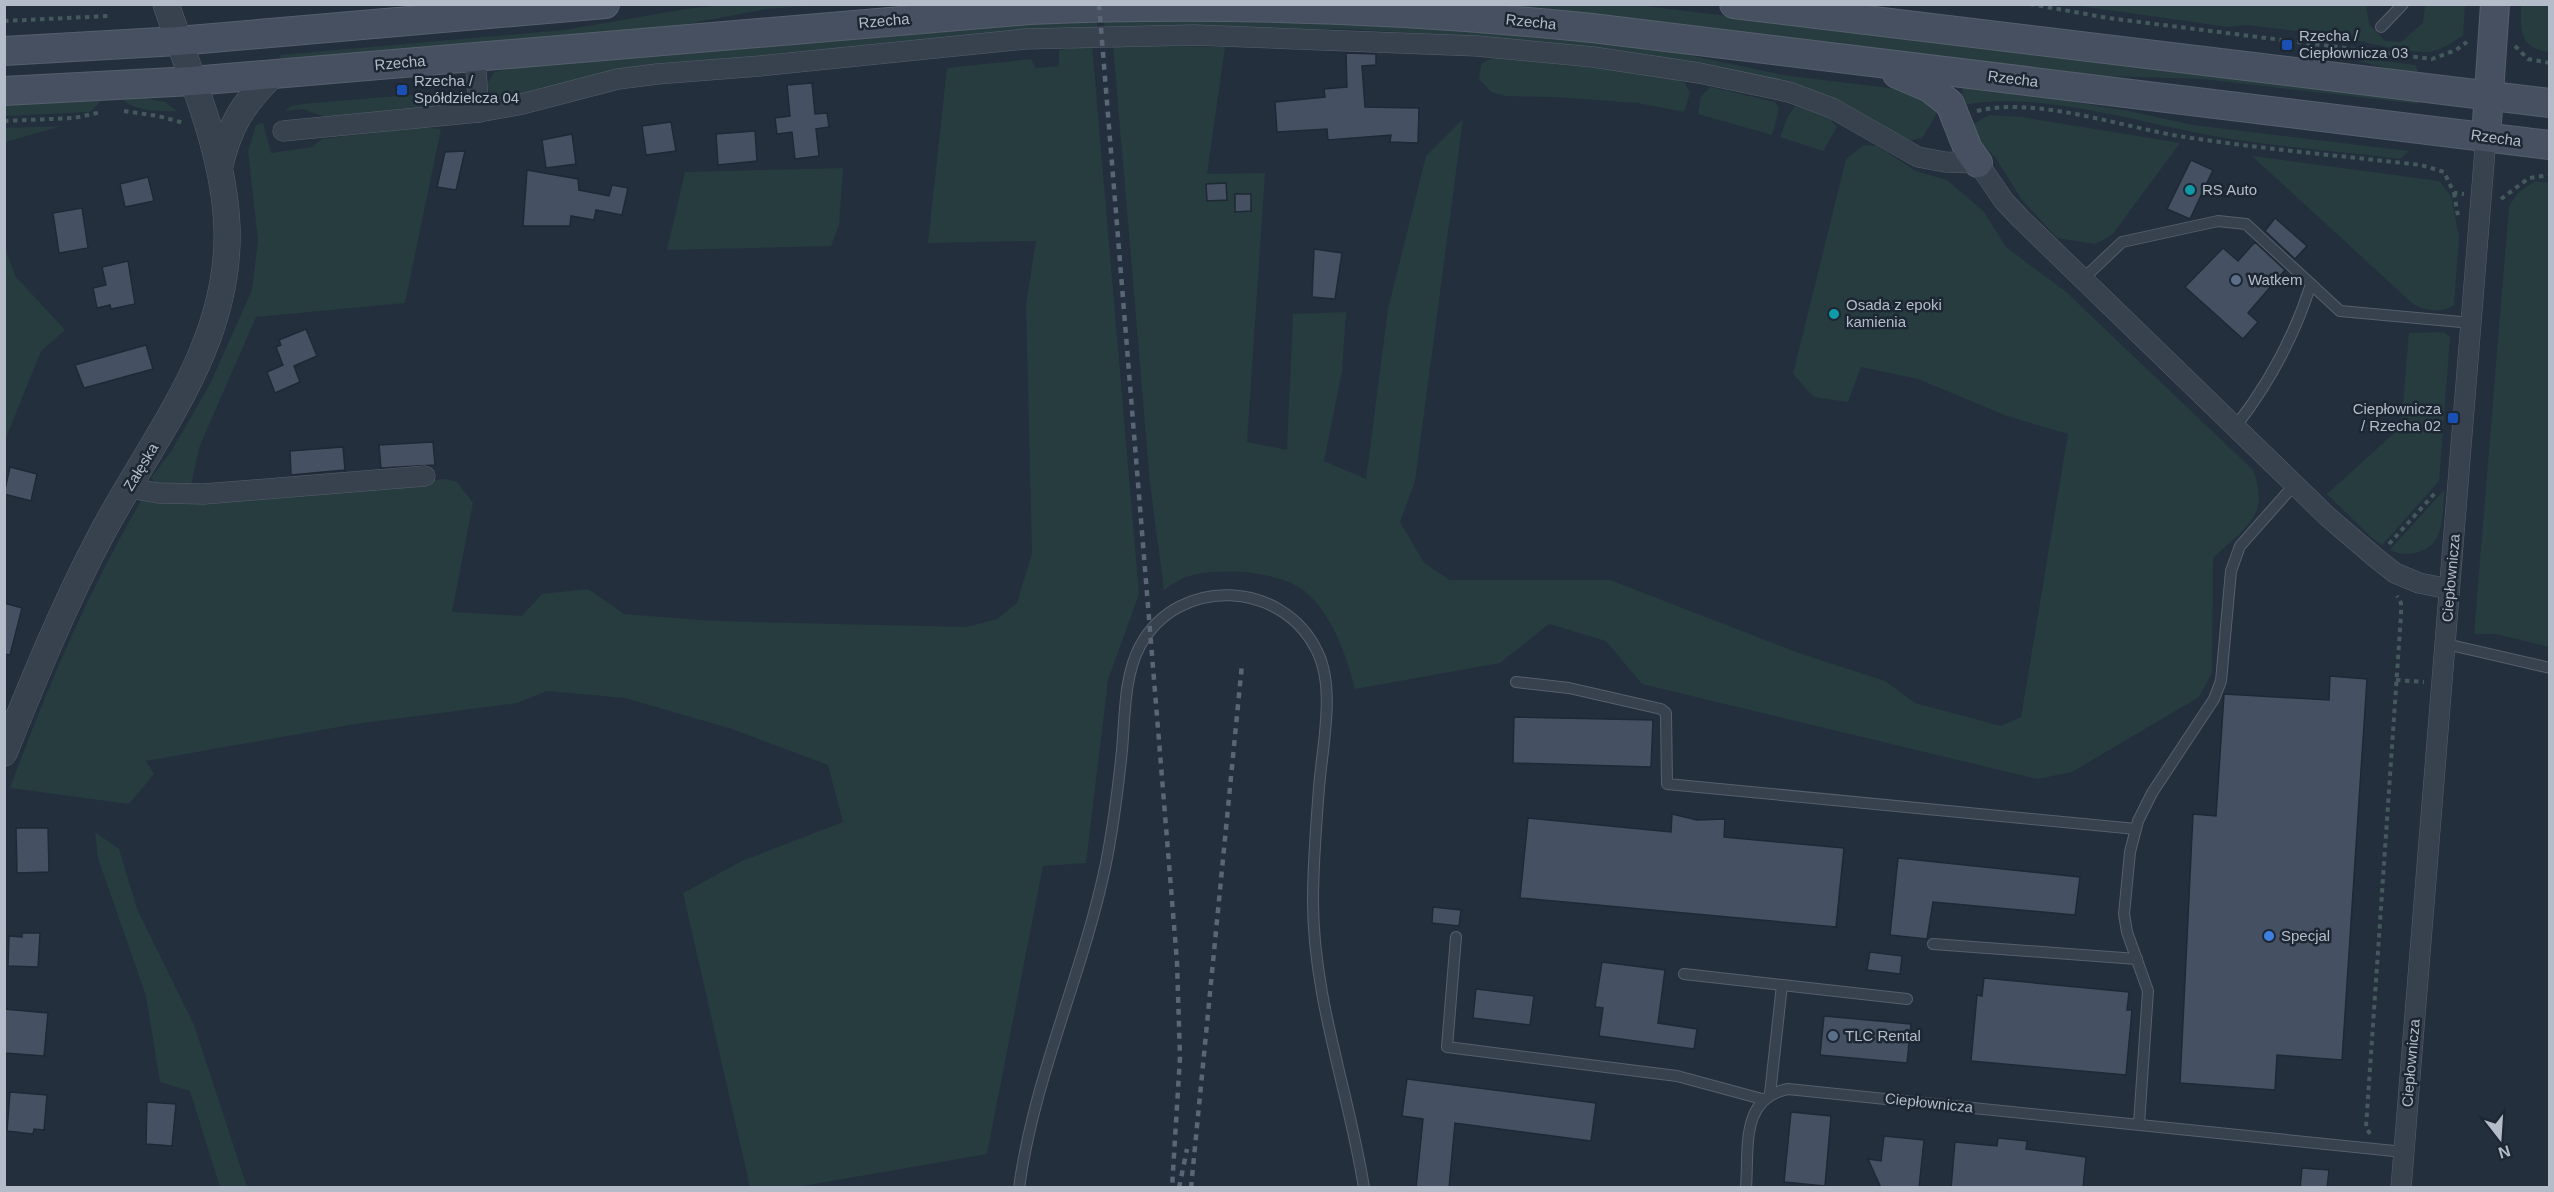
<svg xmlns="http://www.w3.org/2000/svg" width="2554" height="1192" viewBox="0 0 2554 1192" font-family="Helvetica,sans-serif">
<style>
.green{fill:#263c3f}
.building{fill:#455162;stroke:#1f2835;stroke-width:1.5}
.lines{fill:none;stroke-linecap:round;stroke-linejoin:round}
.service-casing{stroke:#565f6c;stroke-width:12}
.minor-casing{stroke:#565f6c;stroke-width:21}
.tertiary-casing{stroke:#565f6c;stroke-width:27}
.secondary-casing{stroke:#565f6c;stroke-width:30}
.path{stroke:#44595c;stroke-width:4;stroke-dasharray:4.5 4.5;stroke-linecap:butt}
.service{stroke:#38414e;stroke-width:10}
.minor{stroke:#38414e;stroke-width:20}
.tertiary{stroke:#38414e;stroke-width:26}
.secondary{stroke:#465061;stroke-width:28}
.rail{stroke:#5a6575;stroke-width:4.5;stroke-dasharray:6 6;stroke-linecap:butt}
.transit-dot{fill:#1a4fb4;stroke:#1d2633;stroke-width:2}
.culture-dot{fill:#0f9aa8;stroke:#1d2633;stroke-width:2}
.service-dot{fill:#5c6f8a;stroke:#1d2633;stroke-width:2}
.shop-dot{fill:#3f7fe0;stroke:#1d2633;stroke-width:2}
.labels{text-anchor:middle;stroke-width:5;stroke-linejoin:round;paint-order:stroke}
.street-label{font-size:15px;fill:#b4bcc9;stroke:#1d2633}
.poi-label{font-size:15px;fill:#b4bcc9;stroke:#1d2633;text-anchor:start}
</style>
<rect width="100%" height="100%" fill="#242f3e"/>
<!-- green -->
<g class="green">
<polygon points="731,4 820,5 766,9 660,29 281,62 280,55 564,30 686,9"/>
<polygon points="1473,5 1637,5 2417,99 2419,104 2202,79 2074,75"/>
<path d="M 2073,5 L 2366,5 L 2369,24 L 2385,41 L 2401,42 L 2423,23 L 2425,5 L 2465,5 L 2463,36 C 2453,42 2441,50 2429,52 C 2411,53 2363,43 2346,37 L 2247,25 L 2228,27 Z"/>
<path d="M 2521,5 L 2549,5 L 2549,52 C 2518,47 2521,31 2521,5 Z"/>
<path d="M 1097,19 L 1097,29 C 937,43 777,53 617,70 C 589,74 511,108 490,94 L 487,84 L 494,72 L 535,63 Z"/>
<polygon points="1103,19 1372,21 1535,35 1659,49 1783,75 1905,90 1922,99 1937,113 1922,138 1910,141 1812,91 1475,37 1349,29 1105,28"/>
<path d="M 1092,45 L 1139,594 L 1108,680 L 1086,863 L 1043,866 L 987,1154 L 797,1187 L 750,1187 L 683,893 L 742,861 L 843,822 L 828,765 L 732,729 L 625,698 L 547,691 L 517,703 L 355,724 L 146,761 L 154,774 L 129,804 L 10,788 C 47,688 88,591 142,499 L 189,503 L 446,479 L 457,482 L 473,503 L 452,612 L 522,616 L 542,594 L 588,589 L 624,614 L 714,621 L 966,627 L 997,619 L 1017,603 L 1032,553 L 1026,304 L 1036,241 L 928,243 L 947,68 L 1031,59 L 1036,68 L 1059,66 L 1059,50 Z"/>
<path d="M 1113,45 L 1225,47 L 1207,174 L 1265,173 L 1247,442 L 1287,450 L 1293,314 L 1346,312 L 1342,371 L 1324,461 L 1366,479 L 1388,309 L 1426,156 L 1463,119 L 1415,481 L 1400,522 L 1424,563 L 1450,580 L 1610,580 L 1796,652 L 1885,681 L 1915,703 L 2001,726 L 2021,717 L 2068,434 L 2007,416 L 1918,379 L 1861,367 L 1848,402 L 1814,397 L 1793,374 L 1846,159 L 1864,145 L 1877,146 L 1916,171 L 1947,180 L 1984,212 L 2006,247 L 2065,291 L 2253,470 C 2271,517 2244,528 2213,558 L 2212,673 L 2199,697 L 2072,772 L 2037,779 L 1642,684 L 1606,641 L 1549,624 L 1500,663 L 1355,689 C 1346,655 1334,619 1308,594 C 1283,570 1210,565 1179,580 C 1174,583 1169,587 1164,590 L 1150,483 Z"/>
<polygon points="2329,54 2415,65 2420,74 2407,73"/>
<polygon points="1496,56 1667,76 1685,83 1690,93 1684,112 1638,103 1555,97 1505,96 1491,92 1479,79 1481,64"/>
<path d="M 1968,85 L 2129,111 L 2193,125 L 2409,151 L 2400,159 C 2338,151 2275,147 2213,136 C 2142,123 2034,90 1964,105 L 1962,89 Z"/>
<polygon points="1711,87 1775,102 1779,109 1772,135 1698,114 1701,96"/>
<polygon points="444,92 449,104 446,107 326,117 302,109 285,111 291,106 302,104"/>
<path d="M 139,97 L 165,102 L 177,111 C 162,112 134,111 123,100 Z"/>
<polygon points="100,98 100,102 90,112 5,116 5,103"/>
<polygon points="1795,106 1828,117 1837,127 1823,151 1780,137 1788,116"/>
<polygon points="1989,115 2022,117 2180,143 2112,235 2095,244 2057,238 2022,200 1997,160 1968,127"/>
<polygon points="263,123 271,153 312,147 322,139 419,127 441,129 405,303 256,317 200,445 190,489 156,484 151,478 172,450 210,384 252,290 258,240 248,151 256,125"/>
<polygon points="62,126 5,142 5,128"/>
<path d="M 2252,156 L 2439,181 L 2451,196 L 2459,237 L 2454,305 C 2440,314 2425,311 2412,303 Z"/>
<polygon points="843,168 839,225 831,246 667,250 685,172"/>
<polygon points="2535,181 2550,183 2549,647 2496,634 2474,634 2509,206 2518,193"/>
<polygon points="5,248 16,277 65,330 41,351 5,440"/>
<polygon points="2443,332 2450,337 2439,481 2382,545 2372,538 2327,494 2401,427 2409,333"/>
<path d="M 2445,489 C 2443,502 2444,523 2438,535 C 2430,554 2406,558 2390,550 Z"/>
<polygon points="95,832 119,849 137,909 194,1025 247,1187 220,1187 190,1091 160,1082 146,996 98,858"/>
</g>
<!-- building -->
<g class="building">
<polygon points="1346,53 1376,54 1376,65 1362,66 1365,107 1419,108 1418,143 1390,142 1391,135 1328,140 1327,129 1277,132 1275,102 1325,97 1324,89 1347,87"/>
<polygon points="812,83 815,114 827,113 829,127 816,129 819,156 795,159 792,132 777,134 775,118 790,116 787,85"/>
<polygon points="671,122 676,151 646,155 642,126"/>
<polygon points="755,131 757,161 718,165 716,134"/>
<polygon points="572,134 576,164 546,168 542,140"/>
<polygon points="465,151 456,190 437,187 445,152"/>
<polygon points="2191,160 2213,170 2190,219 2167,209"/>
<polygon points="527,170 578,179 579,190 609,196 612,185 628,188 622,215 596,210 594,220 571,216 570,226 523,226"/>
<polygon points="148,177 154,201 125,207 120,184"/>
<polygon points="1226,183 1227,200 1207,201 1206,184"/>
<polygon points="1235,194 1251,194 1251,211 1235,212"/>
<polygon points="82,208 88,248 59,253 53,213"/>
<polygon points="2275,218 2307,246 2295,259 2265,231"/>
<polygon points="2255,242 2285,270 2248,313 2258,322 2243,339 2185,287 2223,248 2238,261"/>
<polygon points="1314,249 1342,253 1335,299 1312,297"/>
<polygon points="128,261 135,304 111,309 110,305 97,308 93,288 106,285 102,267"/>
<polygon points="306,329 317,356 294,366 300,382 275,393 267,372 283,365 276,347 281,345 279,340"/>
<polygon points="146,345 153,369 84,388 75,365"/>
<polygon points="433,442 435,465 381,468 379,445"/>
<polygon points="343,447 345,470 291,475 290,451"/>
<polygon points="10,467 37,474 31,501 4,494"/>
<polygon points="4,603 22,608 10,655 4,654"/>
<polygon points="2330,676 2367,679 2342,1060 2277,1055 2275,1090 2180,1083 2193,814 2216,816 2224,694 2329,700"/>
<polygon points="1514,717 1653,720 1651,767 1513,763"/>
<polygon points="1672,814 1697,820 1725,819 1724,837 1844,848 1836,927 1520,898 1528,818 1671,832"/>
<polygon points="16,828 48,828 49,872 17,873"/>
<polygon points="1898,858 2080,877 2075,915 1933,902 1927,939 1890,935"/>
<polygon points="1433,907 1461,910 1459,926 1432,923"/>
<polygon points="22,933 40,933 38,967 8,966 9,936 22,937"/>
<polygon points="1870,952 1902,956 1900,974 1867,970"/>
<polygon points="1602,962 1665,970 1658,1023 1697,1029 1694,1049 1599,1036 1603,1008 1595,1007"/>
<polygon points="1984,978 2129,992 2127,1010 2132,1010 2126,1075 1971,1061 1977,995 1982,996"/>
<polygon points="1476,989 1534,996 1530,1025 1473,1018"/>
<polygon points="4,1009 48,1013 44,1056 5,1053"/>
<polygon points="1824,1016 1911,1024 1907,1063 1820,1055"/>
<polygon points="1407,1079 1596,1103 1591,1141 1455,1123 1449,1188 1416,1188 1423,1119 1402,1116"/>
<polygon points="10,1092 47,1095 44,1130 34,1129 33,1134 7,1131"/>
<polygon points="147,1102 176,1104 172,1146 146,1144"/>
<polygon points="1791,1112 1831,1116 1825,1186 1784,1182"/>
<polygon points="1884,1136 1924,1140 1919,1188 1881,1188 1868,1159 1881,1161"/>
<polygon points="1998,1138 2027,1141 2026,1149 2086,1157 2083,1188 1951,1188 1955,1142 1997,1146"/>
<polygon points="2302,1168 2329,1170 2327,1188 2300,1188"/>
</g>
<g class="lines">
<!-- service casing -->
<g class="service-casing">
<g id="service">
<polyline points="2381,27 2403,4"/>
<polyline points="2083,279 2122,242 2218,221 2246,224 2340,311 2472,323"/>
<path d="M 2236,426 C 2270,382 2294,338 2311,284"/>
<polyline points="2446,644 2550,668"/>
<polyline points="1516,682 1569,688 1661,709 1666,713 1667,784 2136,829"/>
<polyline points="1456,937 1447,1047 1677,1076 1762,1099"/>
<polyline points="1933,944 2137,959"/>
<polyline points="1684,974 1782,985 1770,1094"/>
<polyline points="1782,985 1907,999"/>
<polyline points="2139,1124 2148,991 2127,932 2124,914 2130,852 2138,821 2152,793 2214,699 2221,681 2231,571 2240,546 2295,484"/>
<path d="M 1019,1188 C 1034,1077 1082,976 1105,868 C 1113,829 1118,789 1122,750 C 1125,716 1124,676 1140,646 C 1178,575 1283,580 1317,651 C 1336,688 1322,747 1319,788 C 1316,826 1313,863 1313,901 C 1313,999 1349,1092 1364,1188"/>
<path d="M 1746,1188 C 1749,1148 1740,1098 1788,1089 L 2404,1152"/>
</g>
</g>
<!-- minor casing -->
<g class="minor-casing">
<g id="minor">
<polyline points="475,56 479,112"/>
<polyline points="283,131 479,112 518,105 618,79 657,74 760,66 1025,39 1194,35 1477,46 1593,57 1699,73 1789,92 1832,108 1918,157 1945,162 1978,163 2004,201 2021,219 2328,517 2376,558 2395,573 2419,583 2449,589"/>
<polyline points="129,488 158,493 204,494 425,476"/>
<polyline points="2401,1188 2486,137"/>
</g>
</g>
<!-- tertiary casing -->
<g class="tertiary-casing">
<g id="tertiary">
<path d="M 220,165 C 230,124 243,104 273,74"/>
<path d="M 4,753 C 34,679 63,607 100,537 C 153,436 231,347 227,227 C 224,150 190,76 166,4"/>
</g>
</g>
<!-- secondary casing -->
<g class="secondary-casing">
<g id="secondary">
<polyline points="1734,4 2550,103"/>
<polyline points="4,51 178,41 605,4"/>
<polyline points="1897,74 1930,88 1950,104 1968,149 1978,163"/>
<path d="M 4,91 L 192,81 L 1030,10 C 1219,2 1404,9 1592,28 L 2550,145"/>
<polyline points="2486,137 2495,4"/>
</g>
</g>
<!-- path -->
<g class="path">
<polyline points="2030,4 2108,18 2432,59 2456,50 2467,42"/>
<polyline points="4,21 109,16"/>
<polyline points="2515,46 2528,59 2550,63"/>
<polyline points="124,111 158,116 184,123"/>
<path d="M 1977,111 C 2037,96 2124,128 2185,137 C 2263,149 2342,156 2421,165 L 2444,172 L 2454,193 L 2464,194"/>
<polyline points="4,121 74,118 102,112"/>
<polyline points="2454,193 2458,216"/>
<polyline points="2501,199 2529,178 2550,175"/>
<polyline points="2389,544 2436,492"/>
<polyline points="2396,680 2424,682"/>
<polyline points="2370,1134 2366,1127 2401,615 2401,603 2397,596"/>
</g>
<!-- service -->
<use href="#service" class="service"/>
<!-- minor -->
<use href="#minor" class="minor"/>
<!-- tertiary -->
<use href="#tertiary" class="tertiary"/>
<!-- secondary -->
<use href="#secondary" class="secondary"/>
<!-- rail -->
<g class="rail">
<polyline points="1099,4 1177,962 1180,1057 1172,1188"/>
<polyline points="1179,1188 1187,1149"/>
<polyline points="1191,1188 1242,664"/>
</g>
</g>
<!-- markers -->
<g class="transit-dot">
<rect x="2281" y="39" width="12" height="12" rx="3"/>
<rect x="396" y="84" width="12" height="12" rx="3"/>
<rect x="2447" y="412" width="12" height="12" rx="3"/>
</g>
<g class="culture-dot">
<circle cx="2190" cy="190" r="6"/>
<circle cx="1834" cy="314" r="6"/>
</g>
<g class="service-dot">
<circle cx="2236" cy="280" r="6"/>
<circle cx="1833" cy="1036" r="6"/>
</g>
<circle class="shop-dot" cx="2269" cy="936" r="6"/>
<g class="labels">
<!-- street labels -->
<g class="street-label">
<text transform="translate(884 21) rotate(-5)" y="5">Rzecha</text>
<text transform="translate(1531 22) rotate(6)" y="5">Rzecha</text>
<text transform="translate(400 63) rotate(-5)" y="5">Rzecha</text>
<text transform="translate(2013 79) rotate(7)" y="5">Rzecha</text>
<text transform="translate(2496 138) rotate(8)" y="5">Rzecha</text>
<text transform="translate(141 467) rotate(-59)" y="5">Załęska</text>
<text transform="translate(2451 578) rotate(-85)" y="5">Ciepłownicza</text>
<text transform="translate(2411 1063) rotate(-85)" y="5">Ciepłownicza</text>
<text transform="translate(1929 1103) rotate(6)" y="5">Ciepłownicza</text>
</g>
<!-- poi labels -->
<g class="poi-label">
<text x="2299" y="41">Rzecha /<tspan x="2299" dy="17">Ciepłownicza 03</tspan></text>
<text x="414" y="86">Rzecha /<tspan x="414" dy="17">Spółdzielcza 04</tspan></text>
<text x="2202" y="195">RS Auto</text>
<text x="2248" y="285">Watkem</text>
<text x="1846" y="310">Osada z epoki<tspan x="1846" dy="17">kamienia</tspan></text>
<text x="2441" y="414" text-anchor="end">Ciepłownicza<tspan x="2441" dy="17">/ Rzecha 02</tspan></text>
<text x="2281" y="941">Specjal</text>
<text x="1845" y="1041">TLC Rental</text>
</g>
</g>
<!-- border -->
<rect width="2554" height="1192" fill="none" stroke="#b4bcc9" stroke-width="12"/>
<!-- north arrow -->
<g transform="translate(2500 1138) rotate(163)" stroke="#1d2633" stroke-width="4.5" paint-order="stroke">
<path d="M0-4.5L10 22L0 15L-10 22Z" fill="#b4bcc9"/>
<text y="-9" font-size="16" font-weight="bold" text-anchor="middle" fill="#b4bcc9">N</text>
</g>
</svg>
